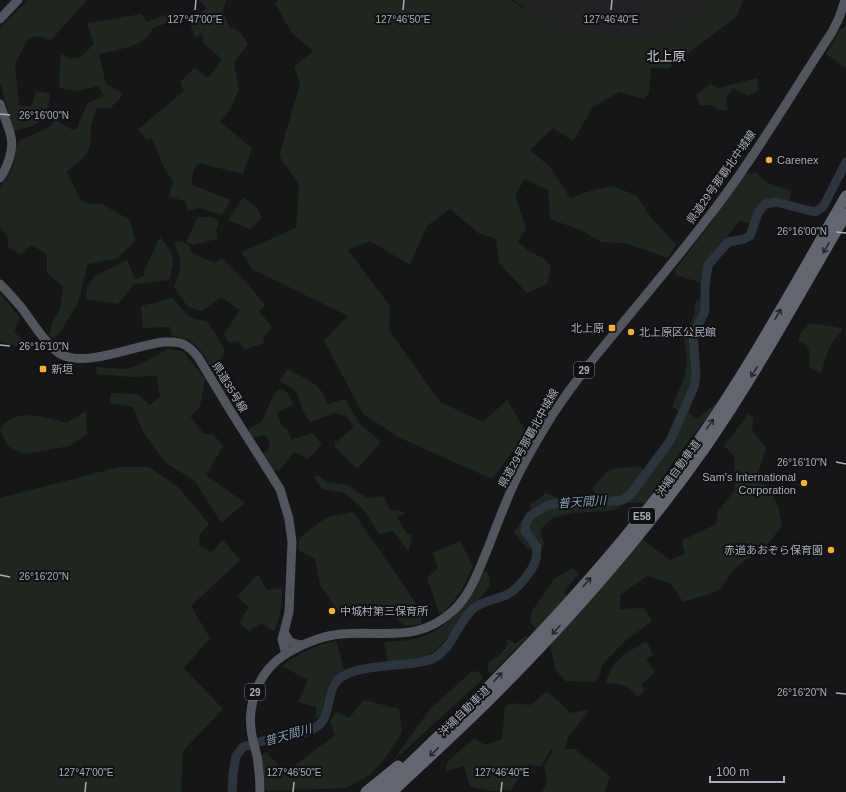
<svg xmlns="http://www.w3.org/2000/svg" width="846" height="792" viewBox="0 0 846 792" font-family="Arial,'Noto Sans JP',sans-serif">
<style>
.built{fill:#222225}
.green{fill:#1e261f}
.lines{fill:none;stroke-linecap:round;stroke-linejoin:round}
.river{stroke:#2c353c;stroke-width:9}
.major{stroke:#53555c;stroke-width:9}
.highway{stroke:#63666e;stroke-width:11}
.oneway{stroke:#26262a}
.ticks{fill:none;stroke:#a8adb8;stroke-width:1.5}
.poi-dot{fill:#f2b134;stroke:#111113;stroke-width:1.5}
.labels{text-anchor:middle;stroke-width:4;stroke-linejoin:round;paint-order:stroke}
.shield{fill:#111113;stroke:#7b7e86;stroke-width:1}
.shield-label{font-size:10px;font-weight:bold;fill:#a8adb8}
.poi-label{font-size:11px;fill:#a8adb8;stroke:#111113;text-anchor:start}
.street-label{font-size:11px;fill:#a8adb8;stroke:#111113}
.water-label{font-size:12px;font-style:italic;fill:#7f9bb3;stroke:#111113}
.quarter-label{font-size:13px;fill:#c9ccd4;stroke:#111113}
.ticks-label{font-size:10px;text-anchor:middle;fill:#a8adb8;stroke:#111113;stroke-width:4;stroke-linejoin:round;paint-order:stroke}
</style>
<rect width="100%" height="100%" fill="#161618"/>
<!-- built -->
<polygon class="built" points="513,0 742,0 743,1 737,17 669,66 555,50 524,7"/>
<!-- green -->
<g class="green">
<path d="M 28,0 L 87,0 L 51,40 L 37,36 L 28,39 L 15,64 L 19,105 L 31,107 L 36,91 L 50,94 C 46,123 43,123 16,131 L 13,129 L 0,82 L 0,28 Z"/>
<polygon points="199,0 226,0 223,10 229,26 241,33 248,44 234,62 239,90 229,111 220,122 252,148 243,174 198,163 193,171 192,185 231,200 222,215 198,208 188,211 185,201 169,197 173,181 165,170 152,138 146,139 138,129 184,91 180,82 194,68 208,78 222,59 204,44 202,34 195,38 194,33 190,26 207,8"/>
<polygon points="278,0 511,0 569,37 599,40 615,35 659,38 704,12 701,0 738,0 741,2 737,16 669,68 651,68 649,93 644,99 619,92 593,107 573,141 553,128 530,150 550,167 570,198 590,191 612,186 636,195 650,216 676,245 668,258 624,243 601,242 583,231 550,219 548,190 525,179 515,195 526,229 518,242 530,252 544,258 551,267 547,284 527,293 499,263 496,239 478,233 450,209 427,226 410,265 370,241 348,250 390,306 389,330 440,402 483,422 507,400 527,433 492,479 400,438 363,414 324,341 348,316 252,269 241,252 296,228 299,184 279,156 300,84 294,67 313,51 291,32 275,3"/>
<path d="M 172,12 L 180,18 L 153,28 C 146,47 116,50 99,54 L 106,84 L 122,93 L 120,99 L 110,108 L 97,108 L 91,126 L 90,145 L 87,154 L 67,172 L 80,199 L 89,204 L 102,204 L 130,220 L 135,241 L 116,259 L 88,264 L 78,303 L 62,329 L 55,338 L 49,336 L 53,321 L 60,309 L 63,287 L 47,273 L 47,254 L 31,245 L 21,255 L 8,247 L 7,235 L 0,228 L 0,187 L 6,179 L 14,163 L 16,147 L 21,140 L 49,127 L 55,120 L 73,130 L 78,128 L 79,122 L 88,103 L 104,96 L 98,86 L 80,91 L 59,88 L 60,60 L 62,53 L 69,59 L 81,57 L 94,44 L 87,23 L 141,14 L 147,22 Z"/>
<polygon points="846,26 846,68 826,54 840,29"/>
<polygon points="757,78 759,90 749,96 733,88 726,98 728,110 719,110 711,105 700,105 696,95 710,84 718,88"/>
<polygon points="756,173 768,183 791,191 789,201 776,198 764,200 756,212 752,224 739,221 707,263 702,283 676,275 675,270 710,224 745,174"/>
<polygon points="243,197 258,209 261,218 250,229 228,220"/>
<polygon points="198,217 210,217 219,220 216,231 218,239 193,245 186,242"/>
<path d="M 160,237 C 174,255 176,258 169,280 L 134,284 L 118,304 L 86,299 L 87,286 L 95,276 L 127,260 L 135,279 L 144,276 L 144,271 Z"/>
<path d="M 182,241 L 190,246 L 191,252 L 214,263 L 222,258 L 249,285 L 265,305 L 259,311 L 272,327 L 262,339 L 266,343 L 258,345 L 244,350 L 239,341 L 231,343 L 228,342 L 224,334 L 240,310 L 221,297 L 202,311 L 188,307 L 177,292 L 174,286 C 183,265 182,263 174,243 Z"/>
<polygon points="0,293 20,318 14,332 21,338 21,343 16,346 0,341"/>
<polygon points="173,298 185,313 194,319 207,321 218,338 225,351 221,359 225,383 221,386 203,353 190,340 172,336 170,327 143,328 141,306"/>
<polygon points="707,298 705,316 694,336 696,388 690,403 689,413 697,419 716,403 717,404 682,450 645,503 626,503 612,511 573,513 552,518 540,530 544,544 540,551 528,549 514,533 521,522 532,509 529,505 546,493 561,499 595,505 599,499 592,488 607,472 614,469 638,466 646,470 665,445 680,413 672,406 684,379 687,360 684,336 694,315 696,300"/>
<path d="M 810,323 L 841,328 L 842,332 C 828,341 827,358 821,373 L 809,367 C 810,355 812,346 798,341 L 800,334 Z"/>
<polygon points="168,349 183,351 205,379 200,407 190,416 204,434 213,434 223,446 206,475 245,503 221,523 195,481 166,463 143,432 133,407 109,403 111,393 137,394 150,405 160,397 157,376 130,377 97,374 96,367 124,369 137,366"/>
<path d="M 288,369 L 316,385 L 323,393 L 328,404 L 345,399 L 360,424 L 381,442 L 357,469 L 335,447 L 335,443 L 354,427 L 346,416 L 334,413 L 311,422 C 295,407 307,390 279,382 Z"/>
<polygon points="279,389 286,391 294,404 277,413 281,425 287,429 291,440 312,433 322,444 308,459 294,452 279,471 272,470 262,454 268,451 270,443 265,435 252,438 249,433 249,428 262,422 273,395"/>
<path d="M 86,411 L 87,434 L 70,446 L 23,454 L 8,446 L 0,430 C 2,427 4,423 6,422 C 23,409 49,418 67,423 Z"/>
<polygon points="748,414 753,417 752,430 766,448 755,482 768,485 778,506 782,526 767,545 734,569 721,588 715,592 683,602 671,584 647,576 620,595 620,609 644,608 652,621 624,642 603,664 598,679 593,682 565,681 555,669 550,644 642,539 670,560 685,554 683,547 683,540 716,524 718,511 735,490 734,456 724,446"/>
<polygon points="119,467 149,467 178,487 209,524 200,534 199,546 211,552 223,540 240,560 191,606 210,638 184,668 223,709 183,751 181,790 180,792 0,792 0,498"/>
<polygon points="318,475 327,482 347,485 367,498 384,496 390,510 404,512 404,514 397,517 407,534 412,535 409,552 393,531 379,534 363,509 344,493 322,489 314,478"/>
<polygon points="353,512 403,584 421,612 421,624 405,626 386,610 363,608 339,613 320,585 315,559 298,550 299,538 327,517"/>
<polygon points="460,541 473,566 461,592 443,613 439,613 427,578 438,568 433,553"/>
<polygon points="572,568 579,573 564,592 567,596 536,629 530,623 532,611 554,579"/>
<path d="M 486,571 L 489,575 L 490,586 L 438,648 L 427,656 L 407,660 L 388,662 L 384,642 C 396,641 409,641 421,637 C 442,630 461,613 472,594 C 477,587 478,575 486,571 Z"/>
<path d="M 258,574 L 267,590 L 282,588 C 282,603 281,617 274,631 L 261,623 L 249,631 L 239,623 L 249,607 L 237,597 Z"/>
<polygon points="526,636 528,637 490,675 487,668 489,662 499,656 508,644 506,641 509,639 515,644"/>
<path d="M 336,641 L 344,669 L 328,684 L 321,714 L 318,718 L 316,716 L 316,707 L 298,702 L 308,680 L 282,666 C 300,653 314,645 336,641 Z"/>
<path d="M 645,642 L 648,644 L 653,655 L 646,659 L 655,672 L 641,685 L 645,690 L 638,697 L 628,687 L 618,684 L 606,683 C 611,661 626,653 645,642 Z"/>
<polygon points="477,671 481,674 483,679 392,762 430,709 471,672"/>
<path d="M 547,691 L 571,713 L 588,710 L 588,712 L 568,737 L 565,749 L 575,749 L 610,776 L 605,792 L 542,792 L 547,783 L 544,767 L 553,750 L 551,749 L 541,767 L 528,764 L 511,790 C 493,792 486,791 470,786 L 464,766 L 445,771 L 448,761 L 474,738 L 485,745 L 502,739 L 505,707 L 511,703 L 530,705 Z"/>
<polygon points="364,700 399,709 402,732 386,757 371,774 347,788 267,791 265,788 261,756 266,752 286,772 335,735 330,721 336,711 349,718"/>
</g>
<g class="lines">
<!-- river -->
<path class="river" d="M 232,792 L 233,774 L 236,756 L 243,747 L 266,740 L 310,731 C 314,728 319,726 322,722 C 332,708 326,686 343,676 C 360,666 394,666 414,663 C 420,662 427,661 432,659 C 454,648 457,622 474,608 C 484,600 497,600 508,594 C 517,590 534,569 536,559 C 537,555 536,551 537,547 L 525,531 L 526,523 L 530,516 L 546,506 L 552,504 L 577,504 L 622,500 L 630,495 L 670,441 L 694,387 L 696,374 L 693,335 L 705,311 L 705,285 L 708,265 L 728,242 L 744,239 L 750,236 L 758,213 L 765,204 L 776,202 L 815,212 L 823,207 L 846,162"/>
<!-- major -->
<g class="major">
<polyline points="0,19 18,0"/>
<path d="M 0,104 C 3,114 9,127 11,137 C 14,150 7,168 0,178"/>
<path d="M 0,284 C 7,291 14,299 21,307 C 31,320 48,348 62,355 C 88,367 135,345 164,342 C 170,342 179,341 185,345 C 190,348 194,352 198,357 L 230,410 L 280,489 L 289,519 L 292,542 L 289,612 L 284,632 L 282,639 L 286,654"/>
<polyline points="284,632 290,642 301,645"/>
<path d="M 260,792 C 260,780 259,768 257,756 C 253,741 249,727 251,711 C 254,688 265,668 284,655 C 302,644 320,636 341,634 C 385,630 417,644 454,610 C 471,594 479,569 488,548 C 496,527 504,506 513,486 C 524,461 539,437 553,414 C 574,382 598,353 622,324 C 649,291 677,258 703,224 C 751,164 790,96 832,32 L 839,18 L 845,0"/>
</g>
<!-- highway -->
<g class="highway">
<polyline points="366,792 398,766"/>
<path d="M 380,792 C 484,694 585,593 671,479 C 738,390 791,291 846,196"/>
<path d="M 392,792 C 429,757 467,723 502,687 C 575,613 644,534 704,449 C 756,374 800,293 846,214"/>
</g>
</g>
<!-- one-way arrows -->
<defs><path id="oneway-shaft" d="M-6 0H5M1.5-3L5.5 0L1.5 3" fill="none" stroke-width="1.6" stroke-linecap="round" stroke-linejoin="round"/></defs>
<g class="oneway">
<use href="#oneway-shaft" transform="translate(826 248) rotate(120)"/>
<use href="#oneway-shaft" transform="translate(778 314) rotate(-60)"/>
<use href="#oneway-shaft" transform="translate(754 372) rotate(122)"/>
<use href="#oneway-shaft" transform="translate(710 424) rotate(-55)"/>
<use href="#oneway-shaft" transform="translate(587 582) rotate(-49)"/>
<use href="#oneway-shaft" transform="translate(556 630) rotate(132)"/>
<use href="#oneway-shaft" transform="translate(498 677) rotate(-46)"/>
<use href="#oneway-shaft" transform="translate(434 752) rotate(136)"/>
</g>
<!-- ticks -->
<path class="ticks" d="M 195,10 L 196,0M 403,10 L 404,0M 611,10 L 612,0M 0,114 L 10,115M 836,232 L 846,233M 0,345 L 10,346M 836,462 L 846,464M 0,575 L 10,577M 836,693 L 846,694M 85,792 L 86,782M 293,792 L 294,782M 501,792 L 502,782"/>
<!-- markers -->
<g class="poi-dot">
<circle cx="769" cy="160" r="4"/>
<rect x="608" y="324" width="8" height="8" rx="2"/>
<circle cx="631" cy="332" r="4"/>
<rect x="39" y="365" width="8" height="8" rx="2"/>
<circle cx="804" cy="483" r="4"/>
<circle cx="831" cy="550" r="4"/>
<circle cx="332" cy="611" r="4"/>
</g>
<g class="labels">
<!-- shield labels -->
<g class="shield">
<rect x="574" y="362" width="20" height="16" rx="3"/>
<rect x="629" y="508" width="26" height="16" rx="3"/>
<rect x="245" y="684" width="20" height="16" rx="3"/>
</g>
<g class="shield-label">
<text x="584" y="374">29</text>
<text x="642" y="520">E58</text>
<text x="255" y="696">29</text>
</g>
<!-- poi labels -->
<g class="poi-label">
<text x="777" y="164">Carenex</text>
<text x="604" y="332" text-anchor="end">北上原</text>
<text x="639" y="336">北上原区公民館</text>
<text x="51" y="373">新垣</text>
<text x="796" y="481" text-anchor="end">Sam's International<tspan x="796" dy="13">Corporation</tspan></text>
<text x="823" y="554" text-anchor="end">赤道あおぞら保育園</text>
<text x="340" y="615">中城村第三保育所</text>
</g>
<!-- street labels -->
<g class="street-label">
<text transform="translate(721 177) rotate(-55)" y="4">県道29号那覇北中城線</text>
<text transform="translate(230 387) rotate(59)" y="4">県道35号線</text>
<text transform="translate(528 438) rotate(-61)" y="4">県道29号那覇北中城線</text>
<text transform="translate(678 468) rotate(-54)" y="4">沖縄自動車道</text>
<text transform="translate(464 711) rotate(-44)" y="4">沖縄自動車道</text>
</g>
<!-- water labels -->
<g class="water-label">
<text transform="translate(582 502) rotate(-4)" y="4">普天間川</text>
<text transform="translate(288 735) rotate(-16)" y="4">普天間川</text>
</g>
<!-- quarter labels -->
<g class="quarter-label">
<text x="666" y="61">北上原</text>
</g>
</g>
<g class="ticks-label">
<text x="195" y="23">127°47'00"E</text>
<text x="403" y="23">127°46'50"E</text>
<text x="611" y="23">127°46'40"E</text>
<text x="44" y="119">26°16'00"N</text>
<text x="802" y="235">26°16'00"N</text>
<text x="44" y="350">26°16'10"N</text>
<text x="802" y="466">26°16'10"N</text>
<text x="44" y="580">26°16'20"N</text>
<text x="802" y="696">26°16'20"N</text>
<text x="86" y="776">127°47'00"E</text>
<text x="294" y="776">127°46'50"E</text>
<text x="502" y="776">127°46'40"E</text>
</g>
<!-- scale -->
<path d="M710 776v6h74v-6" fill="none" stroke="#a8adb8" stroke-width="2"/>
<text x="716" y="776" font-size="12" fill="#a8adb8" stroke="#111113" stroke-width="3" paint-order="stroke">100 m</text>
</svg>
